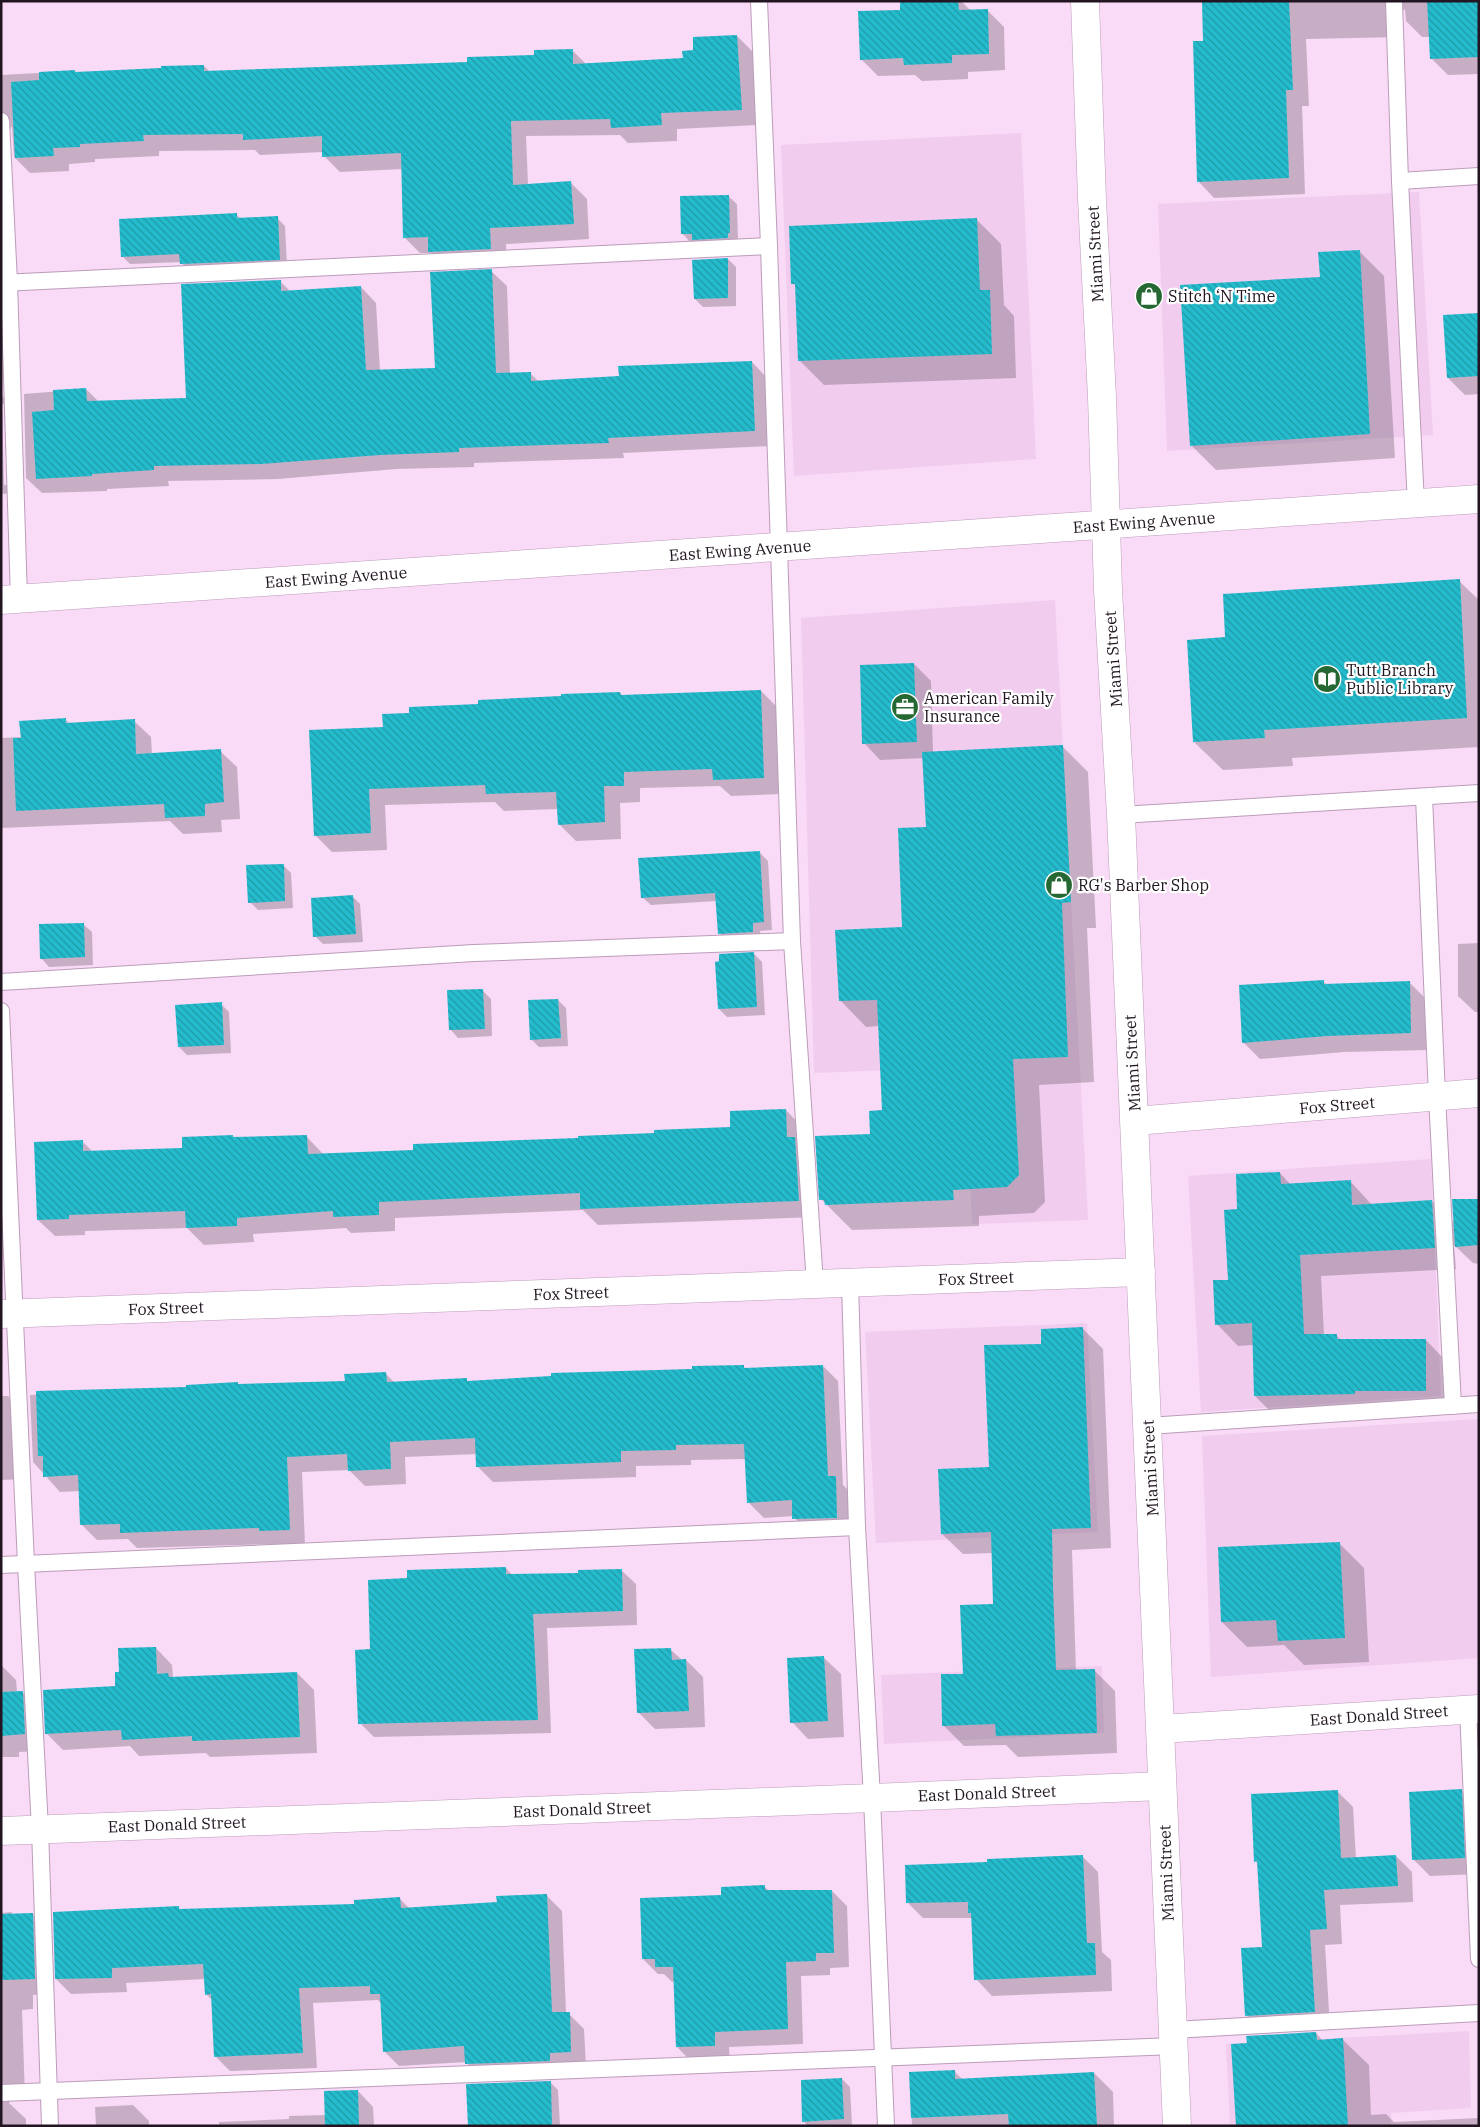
<svg xmlns="http://www.w3.org/2000/svg" width="1480" height="2127" viewBox="0 0 1480 2127" font-family="'IBM Plex Serif',serif">
<style>
.built{fill:#f1ccef}
.shadow{fill:#0003;fill-rule:evenodd}
.building{fill:url(#building-back-hatch)}
.lines{fill:none;stroke-linecap:round;stroke-linejoin:round}
.lane-casing{stroke:#bb9dba;stroke-width:18}
.street-casing{stroke:#bb9dba;stroke-width:29}
.secondary-casing{stroke:#bb9dba;stroke-width:29}
.lane{stroke:#fff;stroke-width:16}
.street{stroke:#fff;stroke-width:28}
.secondary{stroke:#fff;stroke-width:28}
.labels{text-anchor:middle;stroke-width:4.5;stroke-linejoin:round;paint-order:stroke}
.street-label{font-size:16px;fill:#201520;stroke:#fff}
.poi-label{font-size:16px;fill:#201520;stroke:#fff;text-anchor:start}
</style>
<defs>
<pattern id="building-back-hatch" width="6" height="6" patternUnits="userSpaceOnUse" patternTransform="scale(1.25)"><rect width="6" height="6" fill="#24bccd"/><path d="M-1 5l2 2M0 0l6 6M5-1l2 2" fill="none" stroke="#1f98a6"/></pattern>
</defs>
<rect width="100%" height="100%" fill="#f9daf7"/>
<!-- built -->
<g class="built">
<polygon points="1021,133 1036,459 794,476 781,145"/>
<polygon points="1419,192 1433,435 1167,451 1158,204"/>
<polygon points="1055,600 1088,1220 972,1224 965,1067 814,1073 801,618"/>
<polygon points="1431,1159 1441,1396 1201,1412 1188,1176"/>
<polygon points="1087,1323 1098,1532 876,1543 865,1332"/>
<polygon points="1479,1419 1479,1658 1211,1677 1202,1436"/>
<polygon points="1102,1666 1104,1733 884,1744 881,1675"/>
<polygon points="1469,2031 1471,2108 1391,2113 1391,2126 1230,2126 1226,2044"/>
</g>
<!-- shadow -->
<g class="shadow">
<polygon points="901,1 961,1 971,11 987,10 1004,27 1005,70 968,72 968,79 922,81 915,75 878,76 861,59 901,11"/>
<polygon points="1203,1 1479,1 1479,74 1448,75 1432,59 1430,37 1422,37 1406,21 1405,9 1401,13 1401,37 1306,39 1309,106 1302,106 1305,194 1214,198 1198,181 1204,42"/>
<polygon points="737,36 753,52 757,125 677,129 677,141 628,143 620,135 526,136 528,185 571,183 587,199 589,239 506,244 507,265 446,268 431,253 420,253 404,237 403,169 340,172 324,156 323,152 260,155 255,150 159,151 159,156 95,159 95,162 69,164 69,171 30,173 14,157 12,126 6,137 1,174 1,75 75,71 77,73 204,66 210,72 468,63 572,50 586,64 684,60 694,52"/>
<polygon points="728,196 737,204 738,241 690,242 682,233"/>
<polygon points="237,215 241,219 277,218 285,226 287,267 189,272 181,262 130,264 122,256"/>
<polygon points="976,219 1001,244 1004,305 1014,316 1016,378 824,385 799,360 797,287 793,283"/>
<polygon points="1359,251 1384,276 1395,458 1216,470 1191,445 1321,278"/>
<polygon points="728,259 736,267 736,306 703,307 695,299"/>
<polygon points="491,271 507,286 510,374 530,373 539,382 620,377 752,362 767,378 770,446 623,453 624,458 474,463 474,467 396,469 278,479 168,481 169,486 107,489 107,491 42,493 26,478 24,394 86,389 99,402 187,399 280,281 291,292 361,287 376,303 380,371 437,369"/>
<polygon points="1479,314 1479,394 1465,395 1448,378"/>
<path d="M 1,395 L 17,410 L 19,493 L 1,494 ZM 2,404 L 4,404 L 7,485 L 4,485 Z"/>
<polygon points="1459,581 1479,600 1479,747 1292,758 1293,766 1223,770 1194,742"/>
<polygon points="914,664 931,681 933,752 1062,746 1088,772 1096,928 1087,928 1094,1082 1039,1085 1045,1202 1034,1213 979,1216 979,1226 852,1230 821,1199 872,1135 884,1111 879,1026 866,1027 840,1000 904,928 927,828 924,758 880,760 864,743"/>
<polygon points="761,691 778,708 781,794 731,796 720,786 640,788 640,802 620,803 621,839 576,841 559,824 558,809 504,811 495,802 385,805 387,850 332,852 315,835 384,728 411,714 479,705 620,693 623,697"/>
<polygon points="66,720 70,724 134,721 151,737 152,755 220,751 237,767 240,819 221,820 222,832 183,834 170,821 1,828 1,738 22,737"/>
<polygon points="760,853 768,861 772,930 760,931 761,940 727,941 719,933 717,901 651,905 642,897"/>
<polygon points="283,865 291,873 293,908 258,910 250,902"/>
<polygon points="352,896 360,904 363,942 323,944 315,936"/>
<polygon points="83,924 92,932 93,965 49,967 41,958"/>
<polygon points="1479,943 1479,1012 1475,1012 1458,996 1458,944"/>
<polygon points="754,954 762,962 765,1015 727,1017 719,1009"/>
<polygon points="1323,981 1327,985 1409,982 1426,999 1427,1050 1344,1052 1260,1059 1243,1042"/>
<polygon points="482,990 491,999 492,1036 458,1038 450,1029"/>
<polygon points="558,1000 566,1008 568,1046 539,1047 531,1039"/>
<polygon points="221,1004 229,1012 231,1053 187,1055 179,1047"/>
<polygon points="786,1110 802,1127 816,1217 598,1225 583,1210 395,1218 395,1231 351,1233 346,1228 253,1234 254,1242 204,1245 187,1228 85,1231 85,1235 55,1236 38,1220 82,1141 93,1152 184,1149 233,1136 235,1139 306,1136 323,1154 414,1151 732,1128"/>
<polygon points="1280,1173 1291,1185 1351,1182 1372,1205 1432,1201 1455,1224 1479,1200 1479,1264 1473,1263 1454,1245 1456,1269 1321,1276 1324,1335 1336,1335 1341,1340 1426,1340 1447,1362 1447,1412 1276,1417 1255,1396 1253,1345 1238,1346 1217,1324 1229,1281 1239,1210"/>
<polygon points="1083,1329 1103,1349 1111,1548 1072,1550 1076,1671 1094,1670 1115,1691 1117,1753 1018,1757 1006,1745 964,1746 944,1726 994,1605 993,1553 963,1554 942,1534 990,1468 1043,1345"/>
<polygon points="743,1366 747,1370 823,1366 838,1381 843,1485 851,1493 852,1533 809,1534 793,1516 764,1518 748,1502 746,1459 691,1460 691,1465 636,1466 636,1477 493,1482 477,1466 477,1454 405,1457 406,1484 365,1486 349,1470 302,1472 305,1545 276,1546 273,1544 137,1548 128,1539 97,1540 82,1525 80,1491 60,1492 33,1462 30,1395 346,1382 386,1374 395,1383 466,1380 468,1382"/>
<polygon points="1,1396 8,1396 24,1412 27,1479 1,1480"/>
<polygon points="1339,1543 1364,1568 1369,1662 1304,1665 1284,1645 1247,1647 1222,1622"/>
<polygon points="506,1568 512,1575 579,1574 621,1570 636,1584 637,1625 547,1628 551,1733 374,1737 360,1723 409,1580"/>
<polygon points="156,1648 172,1665 173,1678 297,1673 314,1690 317,1753 210,1757 206,1753 139,1756 130,1746 63,1750 46,1733 117,1688 120,1674"/>
<polygon points="670,1649 682,1660 686,1660 703,1677 705,1727 655,1729 638,1712"/>
<polygon points="824,1658 841,1674 844,1737 808,1739 792,1722"/>
<polygon points="1,1665 16,1680 17,1692 22,1692 39,1709 41,1751 19,1752 19,1757 1,1757"/>
<polygon points="1461,1790 1478,1807 1479,1874 1430,1876 1413,1859"/>
<polygon points="1337,1791 1353,1807 1356,1859 1396,1856 1412,1872 1413,1902 1340,1905 1342,1944 1325,1945 1330,2028 1262,2031 1246,2015 1263,1948 1258,1864 1255,1861"/>
<polygon points="1082,1856 1098,1872 1102,1952 1111,1960 1112,1991 992,1996 976,1979 973,1918 923,1918 907,1902 988,1863"/>
<polygon points="765,1887 769,1891 832,1891 847,1906 849,1967 830,1968 830,1975 801,1976 803,2044 729,2047 730,2061 692,2062 677,2047 675,1981 672,1982 664,1974 658,1974 643,1959 723,1896"/>
<polygon points="547,1896 562,1911 566,2014 569,2014 584,2029 586,2066 481,2079 466,2062 399,2066 384,2051 382,2004 378,2000 313,2003 317,2068 230,2071 215,2056 213,2001 206,1994 205,1979 126,1983 127,1992 71,1994 56,1979 179,1908 181,1910 355,1905 400,1899 410,1909 498,1903"/>
<polygon points="11,1912 14,1915 32,1914 48,1929 50,1994 33,1995 33,2009 22,2010 25,2098 11,2099 9,2103 26,2119 26,2126 1,2126 1,1913"/>
<polygon points="1316,2033 1323,2041 1343,2040 1369,2065 1371,2115 1386,2114 1394,2122 1479,2118 1479,2126 1237,2126"/>
<polygon points="954,2071 963,2080 1094,2073 1113,2092 1114,2126 912,2126 910,2073"/>
<polygon points="842,2079 850,2087 852,2126 808,2126 803,2121"/>
<polygon points="550,2082 558,2090 560,2126 469,2126"/>
<polygon points="358,2091 373,2107 374,2126 219,2126 219,2122 289,2119 289,2116 326,2115"/>
<polygon points="133,2105 149,2121 149,2126 96,2126 95,2107"/>
</g>
<!-- building -->
<g class="building">
<polygon points="900,1 958,1 959,10 988,9 989,54 952,55 952,63 904,65 903,58 860,60 858,11 900,10"/>
<polygon points="1202,1 1289,1 1293,90 1286,90 1289,178 1197,182 1193,41 1203,41"/>
<polygon points="1427,1 1479,1 1479,57 1430,59"/>
<polygon points="737,35 742,110 661,113 662,125 611,128 610,119 511,121 513,185 571,181 574,224 490,228 491,249 428,252 428,237 403,238 401,153 322,157 322,136 243,140 243,134 143,135 144,141 80,144 80,147 53,148 54,156 15,158 11,82 39,80 39,72 75,70 75,72 161,68 161,66 204,65 204,71 467,62 467,57 534,55 534,50 573,49 573,64 683,58 682,51 693,50 693,37"/>
<polygon points="729,195 730,233 728,233 728,238 692,240 692,234 681,234 680,196"/>
<polygon points="237,213 237,218 278,216 280,260 180,264 179,254 121,257 119,219"/>
<polygon points="977,218 980,290 990,290 992,354 798,361 795,284 791,284 789,226"/>
<polygon points="1360,250 1370,434 1190,446 1180,285 1320,277 1318,252"/>
<polygon points="728,258 728,298 694,299 692,260"/>
<polygon points="492,269 496,373 531,372 531,381 619,376 618,366 752,361 755,431 608,438 609,443 459,448 459,452 380,455 261,464 154,466 154,470 92,474 92,476 36,479 32,412 54,410 53,390 86,388 87,401 186,398 181,284 281,280 281,291 361,286 366,370 435,368 430,272"/>
<polygon points="1479,313 1479,376 1447,378 1443,315"/>
<polygon points="1460,579 1467,718 1264,730 1265,738 1193,742 1187,640 1225,637 1223,594"/>
<polygon points="914,663 917,742 862,744 860,665"/>
<polygon points="761,690 764,778 713,780 712,769 624,772 624,786 604,786 605,822 558,825 556,792 486,794 485,785 369,789 371,833 314,836 309,730 383,727 382,714 409,713 409,707 478,704 478,700 561,696 561,694 620,692 621,695"/>
<polygon points="66,718 66,723 135,719 136,754 221,749 224,802 205,804 205,816 165,818 164,804 16,811 13,738 21,738 19,721"/>
<polygon points="1063,745 1071,902 1062,903 1068,1057 1013,1059 1019,1175 1007,1187 953,1190 954,1200 825,1205 824,1200 819,1200 815,1136 870,1134 869,1111 882,1110 877,1000 839,1001 835,930 902,927 898,828 926,827 922,752"/>
<polygon points="760,851 764,922 753,923 753,932 718,934 715,893 641,898 638,858"/>
<polygon points="284,864 285,901 248,903 246,865"/>
<polygon points="353,895 356,934 313,937 311,898"/>
<polygon points="84,923 85,957 40,959 39,924"/>
<polygon points="754,952 757,1007 718,1009 715,962 719,961 719,954"/>
<polygon points="1324,980 1324,984 1410,981 1411,1033 1327,1036 1242,1043 1239,985"/>
<polygon points="483,989 485,1029 449,1030 447,990"/>
<polygon points="558,999 561,1038 530,1040 528,1000"/>
<polygon points="222,1002 224,1045 178,1047 175,1005"/>
<polygon points="786,1109 787,1137 795,1137 799,1201 580,1209 580,1193 379,1202 379,1215 333,1217 333,1211 237,1218 237,1226 186,1228 185,1211 69,1215 69,1219 37,1220 34,1142 83,1140 83,1151 182,1148 182,1137 233,1135 233,1137 307,1135 308,1154 413,1150 413,1144 578,1138 578,1136 654,1133 654,1130 730,1127 730,1111"/>
<polygon points="1280,1172 1281,1184 1351,1180 1352,1205 1432,1200 1435,1248 1300,1255 1304,1334 1337,1334 1337,1339 1426,1339 1426,1391 1355,1391 1355,1394 1254,1396 1252,1323 1215,1325 1213,1280 1228,1280 1224,1210 1237,1209 1236,1174"/>
<polygon points="1452,1199 1479,1199 1479,1245 1455,1247"/>
<polygon points="1083,1327 1091,1528 1052,1529 1053,1586 1056,1670 1095,1669 1097,1733 996,1736 995,1724 942,1726 941,1674 963,1674 960,1605 993,1604 991,1532 941,1534 938,1469 989,1467 984,1345 1041,1344 1041,1329"/>
<polygon points="744,1365 744,1368 823,1365 828,1476 836,1476 837,1518 792,1519 792,1500 747,1503 744,1444 676,1445 676,1450 621,1451 621,1462 476,1467 475,1438 390,1442 391,1469 348,1471 347,1454 287,1457 290,1530 259,1531 259,1528 120,1533 120,1524 80,1525 78,1475 43,1477 43,1456 38,1456 36,1391 186,1387 186,1385 238,1382 238,1384 345,1381 344,1374 386,1372 387,1382 467,1378 467,1381 551,1376 551,1373 692,1369 692,1366"/>
<polygon points="1340,1542 1345,1638 1278,1641 1276,1620 1221,1622 1218,1547"/>
<polygon points="506,1567 506,1574 578,1573 578,1570 622,1569 623,1611 533,1614 538,1720 358,1724 355,1650 370,1649 368,1580 407,1578 407,1570"/>
<polygon points="156,1647 157,1674 168,1673 169,1677 297,1672 300,1737 192,1741 192,1736 122,1740 121,1730 45,1734 43,1690 115,1686 115,1672 119,1672 118,1648"/>
<polygon points="671,1648 672,1660 686,1659 689,1711 637,1713 634,1649"/>
<polygon points="824,1656 828,1721 790,1723 787,1658"/>
<polygon points="23,1691 25,1734 1,1736 1,1692"/>
<polygon points="1462,1789 1465,1858 1412,1860 1409,1792"/>
<polygon points="1338,1790 1341,1858 1396,1855 1398,1886 1324,1890 1327,1929 1310,1930 1315,2012 1245,2016 1241,1948 1262,1947 1257,1861 1254,1862 1251,1794"/>
<polygon points="1083,1855 1087,1943 1095,1943 1096,1975 974,1980 971,1913 968,1913 968,1902 906,1903 905,1865 987,1862 987,1859"/>
<polygon points="765,1885 765,1890 832,1890 834,1953 816,1953 816,1961 786,1962 788,2029 715,2032 715,2046 676,2047 673,1967 655,1967 655,1959 642,1959 640,1898 721,1895 721,1887"/>
<polygon points="547,1894 552,2012 570,2012 571,2052 550,2053 550,2061 465,2064 464,2046 383,2052 380,1994 370,1994 370,1986 299,1988 303,2053 214,2057 211,1994 205,1995 203,1964 112,1968 112,1978 55,1979 53,1912 179,1906 179,1909 354,1904 354,1900 400,1897 401,1908 497,1902 496,1896"/>
<polygon points="33,1913 35,1979 1,1980 1,1914"/>
<polygon points="1316,2032 1317,2040 1343,2038 1348,2126 1236,2126 1231,2044 1247,2043 1246,2036"/>
<polygon points="955,2070 955,2079 1094,2072 1097,2126 1009,2126 1008,2114 911,2118 909,2072"/>
<polygon points="842,2078 844,2119 802,2122 801,2080"/>
<polygon points="551,2081 552,2126 468,2126 466,2084"/>
<polygon points="358,2090 359,2126 325,2126 324,2091"/>
</g>
<g class="lines">
<!-- lane casing -->
<g class="lane-casing">
<g id="lane">
<polyline points="759,1 769,246 792,941 815,1284"/>
<polyline points="1394,1 1400,181 1416,504"/>
<polyline points="1,121 9,282 19,599"/>
<polyline points="1400,181 1479,176"/>
<polyline points="1,283 769,246"/>
<polyline points="1424,797 1437,1096 1453,1406"/>
<polyline points="1121,815 1479,793"/>
<polyline points="1,982 474,953 792,941"/>
<polyline points="1,1011 26,1564 40,1829 50,2126"/>
<polyline points="850,1282 857,1527 872,1798 886,2126"/>
<polyline points="1148,1426 1479,1404"/>
<polyline points="1,1565 857,1527"/>
<polyline points="1468,1709 1479,1959"/>
<polyline points="1173,2030 1479,2013"/>
<polyline points="1,2093 1174,2046"/>
</g>
</g>
<!-- street casing -->
<g class="street-casing">
<g id="street">
<polyline points="1135,1121 1479,1093"/>
<polyline points="1,1314 1141,1272"/>
<polyline points="1161,1729 1479,1709"/>
<polyline points="1,1831 872,1798 1162,1786"/>
</g>
</g>
<!-- secondary casing -->
<g class="secondary-casing">
<g id="secondary">
<polyline points="1085,1 1092,199 1102,397 1108,590 1121,815 1177,2126"/>
<polyline points="1,600 1479,499"/>
</g>
</g>
<!-- lane -->
<use href="#lane" class="lane"/>
<!-- street -->
<use href="#street" class="street"/>
<!-- secondary -->
<use href="#secondary" class="secondary"/>
</g>
<!-- icons -->
<defs>
<g id="shop-disc" transform="scale(1.4375)"><circle r="9.5" fill="#266833" stroke="#fff"/><path d="M-5-2.5h2.3a2.7 3.5 0 0 1 5.4 0H5L5.5 6h-11ZM-1.5-2.5h3a1.5 2.3 0 0 0-3 0Z" fill="#fff"/></g>
<g id="library-disc" transform="scale(1.4375)"><circle r="9.5" fill="#266833" stroke="#fff"/><path d="M-6-4Q-3-5.5-.7-3.5V5Q-3 3-6 4ZM6-4Q3-5.5 .7-3.5V5Q3 3 6 4Z" fill="#fff"/></g>
<g id="office-disc" transform="scale(1.4375)"><circle r="9.5" fill="#266833" stroke="#fff"/><path d="M-6-3h4V-5.5h4V-3h4V5H-6ZM-1-4.5V-3h2v-1.5ZM-6 0V1H6V0Z" fill="#fff"/></g>
</defs>
<g fill-rule="evenodd">
<use href="#shop-disc" x="1149" y="296"/>
<use href="#library-disc" x="1327" y="679"/>
<use href="#office-disc" x="905" y="707"/>
<use href="#shop-disc" x="1059" y="885"/>
</g>
<g class="labels">
<!-- street labels -->
<g class="street-label">
<text transform="translate(1095 254) rotate(-93)" y="6">Miami Street</text>
<text transform="translate(1144 522) rotate(-4)" y="6">East Ewing Avenue</text>
<text transform="translate(740 550) rotate(-4)" y="6">East Ewing Avenue</text>
<text transform="translate(336 577) rotate(-4)" y="6">East Ewing Avenue</text>
<text transform="translate(1113 659) rotate(-94)" y="6">Miami Street</text>
<text transform="translate(1132 1063) rotate(-93)" y="6">Miami Street</text>
<text transform="translate(1337 1105) rotate(-5)" y="6">Fox Street</text>
<text transform="translate(976 1278) rotate(-2)" y="6">Fox Street</text>
<text transform="translate(571 1293) rotate(-2)" y="6">Fox Street</text>
<text transform="translate(166 1308) rotate(-2)" y="6">Fox Street</text>
<text transform="translate(1150 1468) rotate(-93)" y="6">Miami Street</text>
<text transform="translate(1379 1715) rotate(-4)" y="6">East Donald Street</text>
<text transform="translate(987 1793) rotate(-2)" y="6">East Donald Street</text>
<text transform="translate(582 1809) rotate(-2)" y="6">East Donald Street</text>
<text transform="translate(177 1824) rotate(-2)" y="6">East Donald Street</text>
<text transform="translate(1166 1873) rotate(-92)" y="6">Miami Street</text>
</g>
<!-- poi labels -->
<g class="poi-label">
<text x="1168" y="302">Stitch ‘N Time</text>
<text x="1346" y="676">Tutt Branch<tspan x="1346" dy="18">Public Library</tspan></text>
<text x="924" y="704">American Family<tspan x="924" dy="18">Insurance</tspan></text>
<text x="1078" y="891">RG's Barber Shop</text>
</g>
</g>
<!-- border -->
<rect width="1480" height="2127" fill="none" stroke="#201520" stroke-width="5"/>
</svg>
